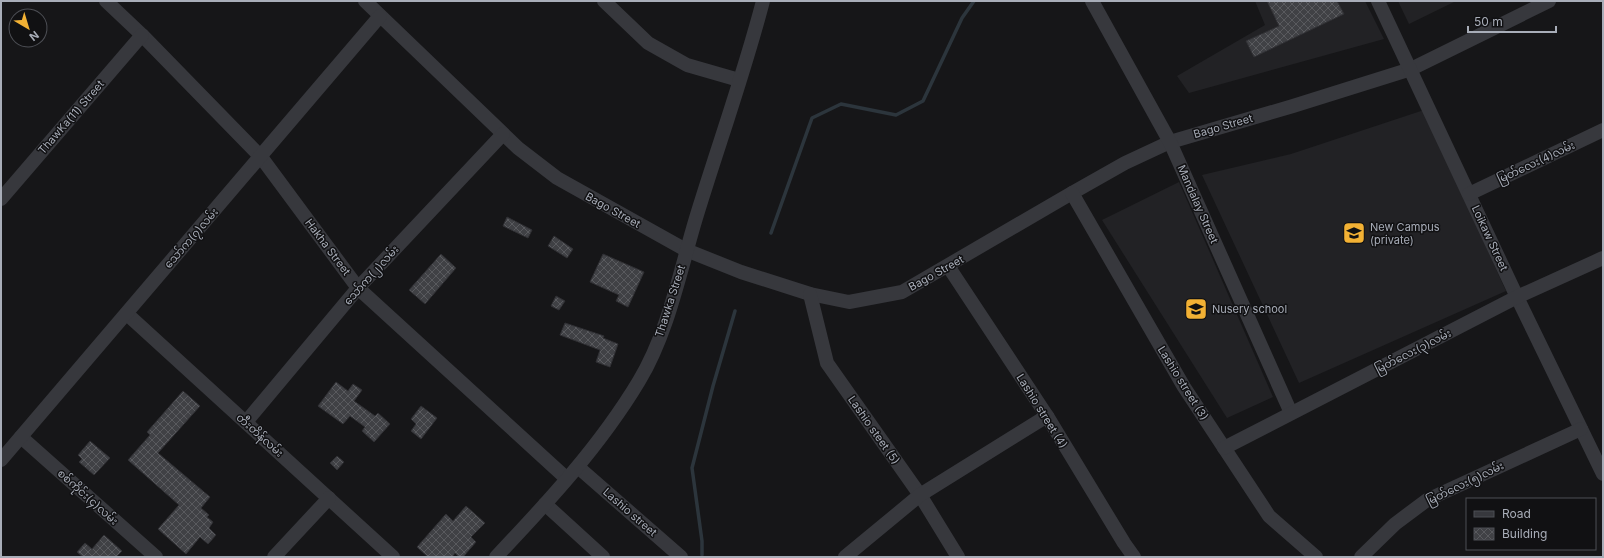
<svg xmlns="http://www.w3.org/2000/svg" width="1604" height="558" viewBox="0 0 1604 558" font-family="Inter,'Noto Sans Myanmar',sans-serif">
<style>
.built{fill:#222225}
.lines{fill:none;stroke-linecap:round;stroke-linejoin:round}
.stream{stroke:#2c353c;stroke-width:3.5}
.building{fill:url(#building-cross-hatch);stroke:#303034}
.minor{stroke:#37383d;stroke-width:14}
.labels{text-anchor:middle;stroke-width:3;stroke-linejoin:round;paint-order:stroke}
.street-label{font-size:11px;fill:#a8adb8;stroke:#111113}
.poi-label{font-size:11px;fill:#a8adb8;stroke:#111113;text-anchor:start}
</style>
<defs>
<pattern id="building-cross-hatch" width="8" height="8" patternUnits="userSpaceOnUse"><rect width="8" height="8" fill="#404145"/><path d="M0 0l8 8M0 8l8-8" fill="none" stroke="#595a5e"/></pattern>
</defs>
<rect width="100%" height="100%" fill="#161618"/>
<!-- built -->
<g class="built">
<polygon points="1255,1 1365,1 1384,39 1189,93 1177,76 1265,25"/>
<polygon points="1398,1 1456,1 1409,24"/>
<polygon points="1424,110 1506,291 1299,383 1202,175 1291,154"/>
<polygon points="1179,182 1273,397 1227,418 1102,220"/>
</g>
<g class="lines">
<!-- stream -->
<g class="stream">
<polyline points="771,233 812,118 841,104 896,115 923,101 962,18 974,1"/>
<polyline points="702,555 702,541 692,468 713,386 735,311"/>
</g>
</g>
<!-- building -->
<g class="building">
<polygon points="1267,1 1337,1 1344,14 1254,57 1246,41 1279,26"/>
<polygon points="507,217 532,230 528,238 503,226"/>
<polygon points="554,236 573,249 567,258 548,246"/>
<polygon points="441,254 456,268 425,304 409,290"/>
<polygon points="603,254 644,272 628,307 616,301 619,295 590,282"/>
<polygon points="556,296 565,301 559,310 551,306"/>
<polygon points="565,323 604,336 603,338 618,344 610,367 596,362 600,350 560,335"/>
<polygon points="336,382 348,391 353,384 362,390 354,401 375,416 378,413 390,424 374,442 362,431 365,427 350,416 343,424 318,406"/>
<polygon points="183,391 200,406 158,453 210,497 201,508 209,515 207,517 213,522 209,528 216,535 208,544 200,537 186,554 158,529 179,505 128,460 150,435 147,432"/>
<polygon points="421,406 437,418 421,439 411,431 416,424 411,419"/>
<polygon points="90,441 110,458 94,475 79,462 82,459 78,455"/>
<polygon points="337,456 344,462 337,470 330,463"/>
<polygon points="466,506 485,523 471,537 476,542 463,557 459,557 455,553 452,557 428,557 417,547 446,514 453,521"/>
<polygon points="104,535 122,551 116,557 83,557 77,552 85,543 92,549"/>
</g>
<g class="lines">
<!-- minor -->
<g class="minor">
<polyline points="106,1 142,35 261,157 358,288 566,478"/>
<polyline points="365,1 518,148 557,178 686,250 741,272 810,294 849,302 902,292 1072,193 1125,163 1170,142 1293,106 1411,69 1549,1"/>
<polyline points="604,1 648,43 687,65 739,80"/>
<polyline points="1092,1 1170,142 1291,413"/>
<polyline points="1378,1 1517,297 1603,474"/>
<polyline points="1072,193 1184,387 1269,516 1316,557"/>
<polyline points="1469,194 1603,130"/>
<polyline points="1,199 142,35"/>
<polyline points="948,266 1047,416 1124,543 1134,557"/>
<polyline points="810,294 827,363 920,495 958,557"/>
<polyline points="127,314 393,557"/>
<polyline points="246,422 358,288 503,134"/>
<polyline points="21,437 156,557"/>
<polyline points="1224,448 1517,297 1603,258"/>
<polyline points="1,460 380,16"/>
<polyline points="578,467 681,557"/>
<polyline points="545,504 603,557"/>
<polyline points="274,557 329,498"/>
<path d="M 496,557 C 548,502 600,446 639,381 C 668,333 680,271 696,218 C 718,146 744,74 763,1"/>
<polyline points="845,557 920,495 1047,416"/>
<polyline points="1361,557 1395,524 1427,500 1581,429"/>
</g>
</g>
<!-- icons -->
<defs>
<g id="school-square" transform="scale(1.15)"><rect x="-9" y="-9" width="18" height="18" rx="4" fill="#f2b134" stroke="#111113"/><path d="M0-5L7-2L0 1L-7-2ZM-4 1L0 2.5L4 1V4Q0 6-4 4Z" fill="#111"/></g>
</defs>
<g fill-rule="evenodd">
<use href="#school-square" x="1354" y="233"/>
<use href="#school-square" x="1196" y="309"/>
</g>
<g class="labels">
<!-- street labels -->
<g class="street-label">
<text transform="translate(71 117) rotate(-49)" y="4">ThawKa(11) Street</text>
<text transform="translate(1223 126) rotate(-16)" y="4">Bago Street</text>
<text transform="translate(1536 162) rotate(-25)" y="4">မြတ်လေး(4)လမ်း</text>
<text transform="translate(1198 204) rotate(66)" y="4">Mandalay Street</text>
<text transform="translate(613 210) rotate(29)" y="4">Bago Street</text>
<text transform="translate(191 238) rotate(-49)" y="4">သော်က(၇)လမ်း</text>
<text transform="translate(1490 238) rotate(65)" y="4">Loikaw Street</text>
<text transform="translate(328 247) rotate(53)" y="4">Hakha Street</text>
<text transform="translate(936 273) rotate(-29)" y="4">Bago Street</text>
<text transform="translate(371 275) rotate(-48)" y="4">သော်က(၂)လမ်း</text>
<text transform="translate(670 301) rotate(-72)" y="4">Thawka Street</text>
<text transform="translate(1413 351) rotate(-27)" y="4">မြတ်လေး(၃)လမ်း</text>
<text transform="translate(1183 383) rotate(58)" y="4">Lashio street (3)</text>
<text transform="translate(1042 411) rotate(58)" y="4">Lashio street (4)</text>
<text transform="translate(874 430) rotate(55)" y="4">Lashio steet (5)</text>
<text transform="translate(260 435) rotate(42)" y="4">တီးတိန်လမ်း</text>
<text transform="translate(1465 483) rotate(-26)" y="4">မြတ်လေး(၅)လမ်း</text>
<text transform="translate(88 497) rotate(42)" y="4">စစ်ကိုင်း(၄)လမ်း</text>
<text transform="translate(630 512) rotate(41)" y="4">Lashio street</text>
</g>
<!-- poi labels -->
<g class="poi-label">
<text x="1370" y="231">New Campus<tspan x="1370" dy="13">(private)</tspan></text>
<text x="1212" y="313">Nusery school</text>
</g>
</g>
<!-- border -->
<rect width="1604" height="558" fill="none" stroke="#a8adb8" stroke-width="4"/>
<!-- legend -->
<rect x="1466" y="498" width="130" height="52" fill="#111113" stroke="#4d4f55"/>
<rect x="1474" y="511" width="20" height="6" fill="#37383d" stroke="#4d4f55"/>
<text x="1502" y="518" font-size="12" fill="#a8adb8">Road</text>
<rect x="1474" y="528" width="20" height="12" fill="url(#building-cross-hatch)" stroke="#4d4f55"/>
<text x="1502" y="538" font-size="12" fill="#a8adb8">Building</text>
<!-- north arrow -->
<g transform="translate(28 28) rotate(142)"><circle r="19" fill="#111113" stroke="#4d4f55"/>
<path d="M0-3L7 15L0 10L-7 15Z" fill="#f2b134"/>
<text y="-6" font-size="11" font-weight="bold" text-anchor="middle" fill="#a8adb8">N</text>
</g>
<!-- scale -->
<path d="M1468 26v6h88v-6" fill="none" stroke="#a8adb8" stroke-width="2"/>
<text x="1474" y="26" font-size="12" fill="#a8adb8" stroke="#111113" stroke-width="3" paint-order="stroke">50 m</text>
</svg>
